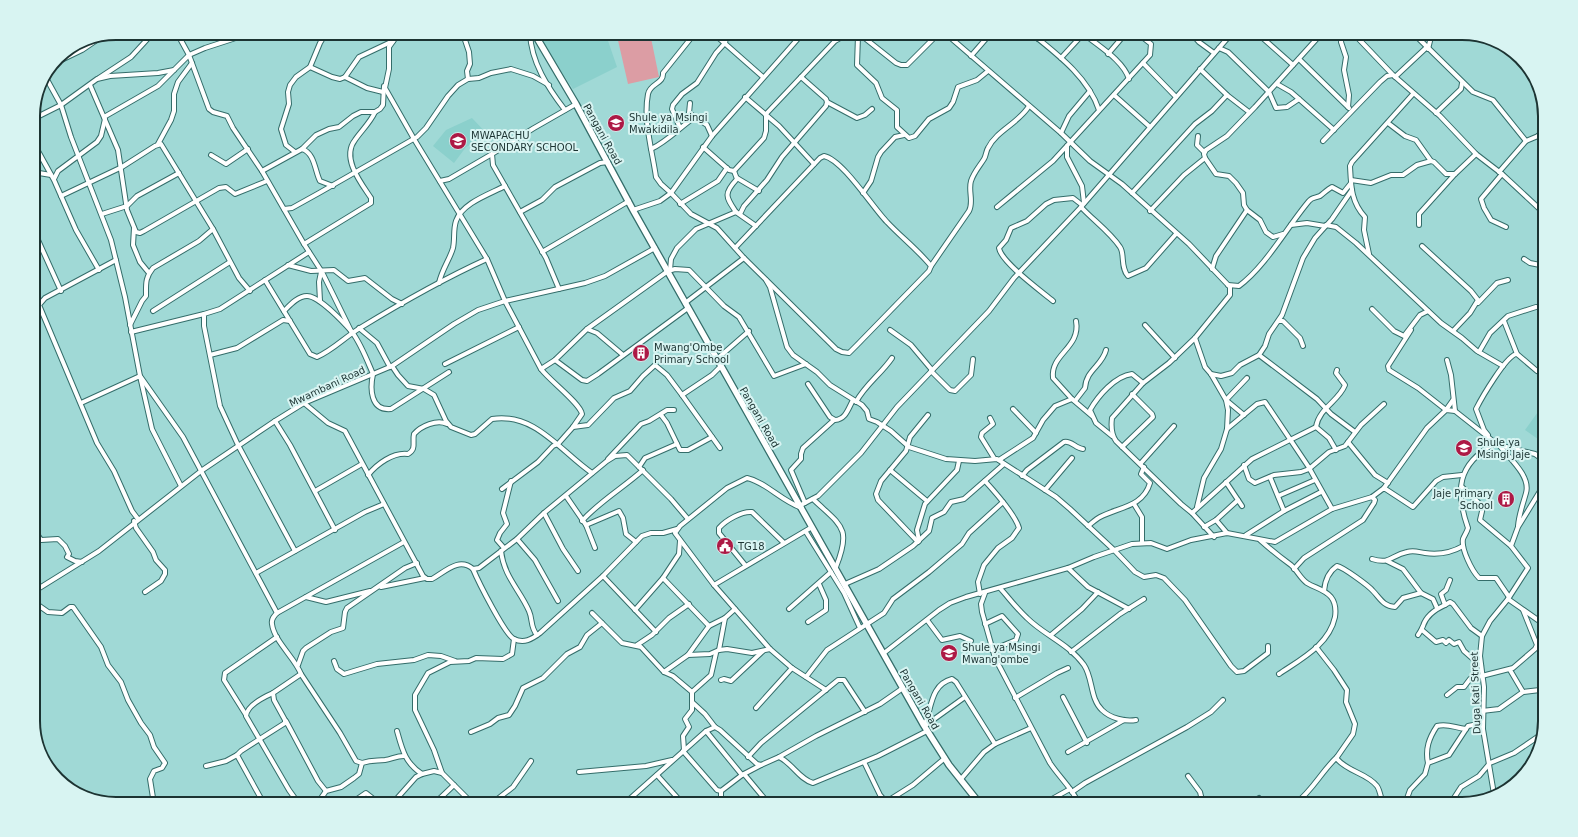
<svg xmlns="http://www.w3.org/2000/svg" width="1578" height="837" viewBox="0 0 1578 837" font-family="'DejaVu Sans',sans-serif">
<style>
.built{fill:#8bd0cc}
.pitch{fill:#dc9da4}
.lines{fill:none;stroke-linecap:round;stroke-linejoin:round}
.street-casing{stroke:#346d6a;stroke-width:6}
.secondary-casing{stroke:#346d6a;stroke-width:8}
.street{stroke:#fff;stroke-width:4}
.secondary{stroke:#fff;stroke-width:5.5}
.labels{text-anchor:middle;stroke-width:4;stroke-linejoin:round;paint-order:stroke}
.poi-label{font-size:10px;fill:#1c3332;stroke:#d8f4f2;text-anchor:start}
.street-label{font-size:10px;fill:#1c3332;stroke:#d8f4f2}
.rim{fill:none;stroke:#1c3332;stroke-width:2}
</style>
<rect width="100%" height="100%" fill="#a0d9d6"/>
<!-- built -->
<g class="built">
<polygon points="536,33 609,33 606,35 617,67 573,89"/>
<polygon points="472,118 489,136 466,147 454,163 433,146 446,130"/>
<polygon points="1545,402 1545,444 1525,430"/>
</g>
<!-- pitch -->
<polygon class="pitch" points="629,33 650,33 659,77 628,84 617,36"/>
<g class="lines">
<!-- street casing -->
<g class="street-casing">
<g id="street">
<polyline points="177,33 189,55 209,109 213,112 227,116 233,128 262,171 304,244 322,272 352,333"/>
<polyline points="399,33 389,47 389,69 385,88 414,139 487,259 505,301 541,369"/>
<polyline points="428,33 462,37 472,33"/>
<path d="M 530,33 C 531,62 548,88 565,110"/>
<path d="M 695,33 L 663,73 C 664,84 650,83 648,94 C 643,120 652,150 656,177 L 661,184 L 671,193 L 712,136 L 803,33"/>
<polyline points="713,33 763,77"/>
<path d="M 945,33 L 1061,133 L 1090,161 L 1122,184 L 1189,244 L 1230,287 L 1230,295 L 1195,338 L 1169,363 L 1143,383 L 1112,418 C 1111,426 1111,434 1116,441 L 1181,504 L 1192,513 L 1214,537"/>
<path d="M 1031,33 C 1057,54 1088,77 1099,110"/>
<polyline points="1191,33 1199,42 1214,53"/>
<polyline points="1257,33 1293,65"/>
<polyline points="1308,33 1315,40"/>
<polyline points="1342,33 1341,42 1346,57 1344,70 1349,95 1348,107"/>
<polyline points="1353,33 1393,75 1440,116 1476,154 1502,174 1545,214"/>
<polyline points="1413,33 1473,92 1493,100 1526,141"/>
<path d="M 1084,34 C 1098,46 1123,60 1129,79"/>
<polyline points="194,35 194,33"/>
<polyline points="858,36 857,65 876,83 882,98 897,110 897,127 909,138 915,136 929,119 949,108 953,102 958,87 977,80 988,71"/>
<polyline points="464,37 469,52 470,64 467,71 468,79"/>
<polyline points="1038,39 1042,33"/>
<polyline points="1219,48 1228,52 1269,92 1276,108 1287,107 1299,99 1334,130"/>
<polyline points="1428,49 1432,33"/>
<polyline points="1108,54 1126,33"/>
<polyline points="971,56 991,33"/>
<polyline points="1061,58 1084,33"/>
<polyline points="1299,59 1349,108"/>
<polyline points="1143,63 1176,97"/>
<polyline points="53,64 82,50 104,35"/>
<polyline points="310,67 332,77 340,79 345,77 367,88 383,92"/>
<polyline points="1200,69 1227,95 1249,112"/>
<polyline points="45,76 61,105 71,137 111,240 125,297 140,376 183,437 277,613"/>
<polyline points="345,77 359,57 393,41"/>
<polyline points="1395,77 1427,47"/>
<polyline points="99,78 131,57 153,33"/>
<polyline points="1277,84 1291,92 1299,99"/>
<polyline points="90,85 118,150 127,210 136,232 140,233 144,231 219,188 226,187 235,194 267,181"/>
<polyline points="1114,95 1150,127"/>
<polyline points="745,97 779,126 814,164"/>
<polyline points="827,102 857,118 865,115 872,109"/>
<polyline points="690,103 689,113 707,125 712,136"/>
<polyline points="1436,113 1461,89 1462,83"/>
<polyline points="104,117 158,86 189,55 205,48 251,33"/>
<polyline points="33,119 61,105 97,79 110,76 158,73 174,70"/>
<polyline points="1388,123 1405,136 1416,140 1431,161"/>
<polyline points="680,128 672,109 673,105 682,94 697,83 716,53 725,43 727,33"/>
<polyline points="1061,133 1069,116 1090,91"/>
<polyline points="1198,136 1197,145 1204,152"/>
<polyline points="1538,136 1545,128"/>
<polyline points="1323,141 1380,82 1387,76 1393,75"/>
<polyline points="33,142 54,180 76,230 99,270"/>
<polyline points="158,144 171,120 174,111 174,94 178,82 192,63"/>
<polyline points="1067,146 1067,157 1082,186 1084,203"/>
<polyline points="703,147 729,170 734,171 764,138 766,131 766,114 835,41 844,36 862,36 896,63 901,65 907,65 939,33"/>
<polyline points="302,149 316,135 329,129 339,127 353,116 361,112 375,112 380,109 383,105 384,86"/>
<path d="M 651,149 C 668,141 680,127 695,117"/>
<polyline points="295,152 286,145 281,129 289,104 288,92 290,85 296,77 310,67 320,43 326,33"/>
<polyline points="211,155 226,164 248,149"/>
<polyline points="1205,158 1216,174 1229,176 1236,183 1243,193 1244,205 1247,210 1260,220 1266,232 1273,237 1283,234"/>
<path d="M 262,171 L 302,149 C 315,153 315,172 320,181 L 333,186"/>
<path d="M 734,171 L 737,179 C 723,194 726,197 736,212"/>
<polyline points="33,172 51,175"/>
<polyline points="1499,172 1526,141 1538,136 1545,139"/>
<polyline points="1502,174 1481,199 1484,208 1491,220 1506,227"/>
<polyline points="737,178 759,191"/>
<polyline points="54,179 58,171 97,142 101,136 105,119"/>
<polyline points="1351,180 1371,183 1391,175 1403,175 1417,165 1431,161 1434,162 1446,174 1455,174 1476,154"/>
<polyline points="440,181 449,179 492,154"/>
<polyline points="863,193 871,181 878,157 881,152 895,137 904,135"/>
<polyline points="1132,193 1195,124 1212,111 1227,95"/>
<polyline points="61,196 122,167 155,146 161,144 213,229 239,278 250,291"/>
<polyline points="680,204 718,181 727,168"/>
<polyline points="997,207 1053,161 1150,55 1151,44 1137,33"/>
<path d="M 1081,207 C 1093,220 1110,232 1120,247 C 1125,254 1120,267 1128,276 L 1146,268 L 1176,234"/>
<polyline points="284,209 292,208 319,193 417,137 426,128 448,96 458,85 468,79 479,78 491,73 511,69 533,76 549,85"/>
<path d="M 633,210 L 660,201 L 671,193 L 691,214 L 717,228 L 744,258 L 836,349 L 842,352 L 849,353 L 857,345 L 929,271 L 931,266 C 918,250 901,237 887,222 C 873,208 843,160 824,156 L 820,158 L 735,248"/>
<polyline points="1150,211 1184,175 1205,158 1204,154 1206,150 1227,136 1255,107 1322,33"/>
<polyline points="520,212 542,200 555,187 600,163 608,162"/>
<polyline points="102,214 127,206 137,196 179,173"/>
<polyline points="740,214 744,206 767,180 782,157 826,106 827,102 826,99 801,77"/>
<polyline points="1291,225 1307,223 1325,226"/>
<polyline points="1326,225 1336,227 1356,243 1441,323 1462,338 1477,351 1503,366"/>
<polyline points="1419,225 1419,214 1455,174"/>
<polyline points="134,228 133,245 140,262 149,273"/>
<polyline points="33,229 61,291"/>
<path d="M 304,244 L 371,203 L 371,198 C 361,183 341,158 355,140 C 361,131 370,123 375,112"/>
<polyline points="1422,246 1471,291 1478,300 1470,313 1453,331"/>
<polyline points="542,252 629,201"/>
<path d="M 1369,254 L 1364,230 L 1365,217 C 1351,202 1351,186 1350,166 L 1352,162 L 1413,94"/>
<polyline points="1524,259 1530,263 1545,266"/>
<polyline points="116,260 45,298 39,305 97,443 114,471 132,511 138,519"/>
<polyline points="288,265 311,271 334,270 348,281 365,278 392,299 402,304"/>
<path d="M 931,266 L 969,211 C 974,202 968,191 971,181 C 974,172 979,167 984,159 C 986,156 986,151 988,148 C 997,130 1019,123 1029,106"/>
<polyline points="1212,269 1216,256 1247,210"/>
<polyline points="670,270 671,259 677,248 696,229 736,212 756,226"/>
<path d="M 265,280 L 310,354 L 317,357 C 333,350 345,337 360,328 C 401,303 443,279 487,259"/>
<polyline points="766,280 770,287 787,347 793,355 817,372 830,385 862,405 867,411 869,419 877,422 891,431 909,447 946,459 975,461 997,459 1056,497 1070,509 1115,551 1135,572 1144,577 1156,575 1164,578 1185,600 1231,666 1237,672 1244,671 1268,653 1268,646"/>
<path d="M 439,283 C 442,269 450,259 453,248 C 455,239 453,230 456,221 C 462,203 490,194 505,186"/>
<path d="M 1228,285 L 1239,286 C 1266,266 1287,227 1309,201 C 1312,197 1316,198 1320,196 C 1324,193 1328,189 1332,187 L 1343,193 L 1351,183"/>
<polyline points="559,289 546,258 493,165 492,154 534,128 576,104"/>
<polyline points="320,301 319,282 321,272"/>
<path d="M 1053,301 C 1041,291 1001,262 999,248 L 1006,240 L 1011,228 L 1027,221 L 1046,204 L 1054,200 L 1073,198 L 1082,205"/>
<polyline points="685,303 744,258"/>
<polyline points="1478,303 1497,283 1508,280"/>
<polyline points="1372,309 1394,331 1404,336 1420,315 1428,311"/>
<polyline points="153,311 230,262"/>
<path d="M 284,311 C 290,305 298,296 307,296 C 319,296 344,323 352,332 C 361,344 367,360 373,374 C 370,388 370,411 391,409 L 449,372"/>
<path d="M 1076,321 C 1081,348 1050,354 1053,378 L 1072,399 L 1092,416"/>
<polyline points="1279,321 1283,321 1300,338 1303,346"/>
<polyline points="1504,321 1517,354"/>
<path d="M 130,325 L 142,301 L 146,296 C 146,284 145,278 153,268 L 199,241 L 213,229"/>
<polyline points="1145,325 1175,358"/>
<polyline points="359,328 377,343 390,367"/>
<polyline points="587,329 597,333 623,355"/>
<polyline points="890,330 911,345 932,370"/>
<polyline points="1411,330 1388,366 1389,370 1418,388 1446,410 1453,400"/>
<polyline points="131,332 204,314"/>
<polyline points="1195,338 1205,367 1211,374 1226,400 1228,410 1227,429 1221,449 1204,478 1197,507"/>
<polyline points="1479,352 1490,333 1508,316 1536,307"/>
<polyline points="210,355 237,348 283,320 290,321"/>
<polyline points="1259,355 1317,399 1331,414 1355,432"/>
<polyline points="717,359 749,331"/>
<polyline points="555,360 582,380 587,381 598,374 688,308"/>
<polyline points="1447,360 1451,375 1455,411 1493,441 1494,444 1535,454 1545,461"/>
<polyline points="445,364 519,327"/>
<path d="M 392,366 L 398,375 L 408,386 L 424,389 L 434,395 L 446,421 L 451,427 L 471,435 L 475,434 L 492,419 C 535,412 561,452 592,473"/>
<polyline points="931,371 950,390 955,391 971,375 973,359"/>
<polyline points="1211,374 1221,376 1232,373 1240,365 1259,355 1265,346 1269,334 1282,315 1303,258 1315,238 1332,219 1352,190"/>
<path d="M 808,384 L 830,417 L 835,420 C 846,419 848,409 853,400"/>
<polyline points="682,395 720,448"/>
<path d="M 1075,401 L 1085,388 C 1086,370 1102,366 1106,350"/>
<path d="M 856,402 C 865,385 881,374 892,358"/>
<polyline points="81,403 140,376 152,429 181,486"/>
<path d="M 304,403 L 328,423 L 345,431 L 423,576 L 427,579 L 432,579 C 446,571 459,557 473,569 L 479,568 L 517,539 L 544,513 L 607,461 L 615,456 L 627,455 L 671,499 L 688,519"/>
<polyline points="1013,409 1036,433"/>
<polyline points="661,415 667,423 680,450 688,450 712,437"/>
<polyline points="1244,415 1226,400 1247,378"/>
<polyline points="990,418 993,424 982,433 981,437 994,458"/>
<polyline points="275,421 290,445 335,530"/>
<polyline points="573,427 588,425 614,398 630,391 643,376 655,365 667,375 682,395 712,375 721,366"/>
<path d="M 1316,427 C 1319,408 1339,401 1345,385 L 1336,373 L 1337,370"/>
<polyline points="1227,429 1257,404 1265,402 1308,466 1332,509"/>
<path d="M 1488,435 L 1484,430 L 1476,409 C 1481,399 1507,354 1517,354 L 1537,371"/>
<path d="M 1112,436 L 1096,423 L 1090,410 C 1098,396 1115,376 1132,374 L 1143,383"/>
<polyline points="1348,442 1375,475 1388,483"/>
<path d="M 1494,444 C 1457,464 1455,491 1468,528 C 1467,532 1464,536 1463,539 C 1461,549 1472,571 1479,578 L 1496,578 L 1509,597"/>
<path d="M 1499,445 C 1509,458 1531,476 1526,493 C 1523,504 1519,514 1518,526"/>
<polyline points="1122,447 1153,417 1152,414 1132,394"/>
<polyline points="608,459 641,424 649,421 667,410 674,410"/>
<polyline points="999,460 1033,438 1043,420 1055,406 1072,399"/>
<polyline points="1141,463 1174,426"/>
<polyline points="1244,465 1249,479 1255,483 1274,475 1301,472 1309,469 1329,452 1345,446 1361,425 1384,404"/>
<polyline points="639,467 645,458 677,444"/>
<polyline points="890,470 927,501"/>
<path d="M 368,475 C 377,464 393,452 408,454 C 417,449 412,442 414,434 C 421,426 437,419 447,424"/>
<path d="M 1022,476 L 1027,470 L 1064,442 C 1071,440 1075,448 1083,449"/>
<polyline points="1270,477 1284,511"/>
<polyline points="1226,482 1242,506"/>
<polyline points="1545,483 1518,527 1511,546 1528,568 1508,599 1545,625"/>
<polyline points="1462,487 1483,507 1480,520 1511,546"/>
<polyline points="1384,488 1427,428 1446,410 1455,411"/>
<path d="M 502,489 L 538,462 L 553,446 L 558,444 L 573,427 L 582,414 C 580,403 550,381 541,369 L 555,360 L 587,329 L 668,271 L 675,269 L 689,270 L 724,306 L 739,317 L 774,376 L 806,364"/>
<polyline points="1045,490 1072,458"/>
<polyline points="315,491 362,464"/>
<polyline points="566,496 586,525 619,511 623,518 626,534 636,542"/>
<polyline points="1278,496 1315,480"/>
<path d="M 813,499 C 841,526 852,527 836,567"/>
<polyline points="805,503 791,470 801,459 801,454 803,448 834,420"/>
<polyline points="1134,504 1142,517 1142,542"/>
<polyline points="801,505 818,496 861,453 897,407 989,311 1014,278 1081,207 1232,33"/>
<path d="M 802,508 C 781,501 766,482 747,478 L 727,488 L 680,526 L 675,533 L 714,585 L 770,649 L 792,668 L 826,690"/>
<polyline points="544,513 563,549 578,571"/>
<polyline points="1192,513 1252,459 1316,427 1329,438 1336,450"/>
<polyline points="1216,520 1227,533"/>
<polyline points="134,521 136,528 153,552 156,560 165,570 165,574 161,581 145,592"/>
<path d="M 582,521 C 600,501 623,488 643,470"/>
<polyline points="586,525 595,548"/>
<path d="M 1088,526 C 1092,523 1096,519 1100,517 C 1119,507 1143,507 1150,483 L 1141,474 L 1144,467"/>
<polyline points="1204,527 1216,520 1238,500"/>
<polyline points="33,528 41,540 58,539 65,546 69,554 67,557 75,561 82,562"/>
<polyline points="806,532 844,593 860,628"/>
<polyline points="1246,535 1284,511 1321,492"/>
<polyline points="517,539 535,560 558,601"/>
<path d="M 1260,540 C 1270,549 1280,557 1291,565 C 1297,570 1300,578 1307,583 C 1315,588 1324,589 1331,597 C 1335,602 1336,610 1335,617 C 1329,645 1301,659 1279,674"/>
<polyline points="680,541 679,554 663,578 709,626"/>
<polyline points="919,541 917,530 925,504 957,470 959,461"/>
<polyline points="918,542 878,500 876,494 881,481 906,451 910,437 928,415"/>
<polyline points="504,548 497,540 500,533 507,524 503,513 511,481"/>
<polyline points="295,551 238,445 220,406 204,326 204,314 220,309 309,252"/>
<path d="M 501,551 C 504,577 520,590 529,611 C 533,620 530,627 537,635"/>
<path d="M 1372,559 C 1391,565 1391,555 1407,552 C 1414,550 1418,552 1425,553 C 1440,555 1451,553 1463,546"/>
<polyline points="1387,561 1403,569 1421,593"/>
<path d="M 745,565 L 719,533 L 719,528 C 726,520 742,511 752,512 L 784,543"/>
<polyline points="1068,568 1088,587 1129,609"/>
<path d="M 473,569 C 478,581 505,635 514,639 C 524,644 532,639 540,633 L 603,576 L 642,536 L 651,533 L 663,533 L 677,529"/>
<polyline points="1294,569 1304,558 1363,520 1374,503 1375,500 1372,497"/>
<polyline points="256,573 365,512 384,504"/>
<polyline points="603,576 656,632"/>
<polyline points="1450,580 1446,590 1441,594 1445,605 1450,602 1453,604 1471,628 1482,636"/>
<polyline points="845,584 879,569 913,546 929,531 932,518 944,512 951,502 964,499 1004,464"/>
<polyline points="714,585 812,527"/>
<polyline points="381,587 425,578"/>
<path d="M 1000,588 C 1009,598 1017,609 1027,618 C 1044,635 1069,644 1084,665 C 1093,678 1090,699 1102,710 C 1110,718 1125,722 1136,720"/>
<polyline points="35,591 38,605 48,612 62,613 70,607 73,607 101,647 108,665 121,682 128,700 141,723 150,735 154,747 165,763 162,768 154,771 150,779 154,804"/>
<path d="M 1324,591 C 1325,580 1328,572 1337,566 C 1343,567 1369,586 1373,591 C 1380,598 1383,606 1395,607 L 1403,598 L 1421,593 L 1433,599 L 1437,608"/>
<polyline points="33,592 99,551 201,471 275,421 304,403 392,366 454,324 478,310 505,301 585,283 605,276 655,248"/>
<path d="M 985,593 L 981,604 L 982,612 L 995,658 L 1050,763 C 1059,777 1073,789 1079,804"/>
<path d="M 980,594 L 978,582 L 984,565 L 998,548 L 1012,538 L 1019,528 C 1015,514 995,492 985,481"/>
<polyline points="306,597 326,602 370,591"/>
<polyline points="789,609 831,572"/>
<polyline points="635,610 663,578"/>
<polyline points="592,613 622,643 641,647 664,672 673,676 692,692"/>
<polyline points="927,620 942,640 960,636 971,641"/>
<polyline points="808,622 826,610 826,600 819,584"/>
<polyline points="985,624 1002,616 1018,634 1016,640 992,650"/>
<polyline points="1422,630 1436,642 1443,640 1446,643 1449,640 1454,644 1459,642 1464,651 1481,666"/>
<polyline points="1051,635 1082,609 1098,592"/>
<path d="M 1418,635 C 1421,631 1421,630 1423,626 C 1426,616 1436,609 1445,605"/>
<polyline points="637,645 652,635 669,618 689,604"/>
<path d="M 1316,647 L 1334,670 L 1347,690 L 1346,702 L 1355,724 L 1353,734 L 1337,757 L 1337,759 C 1348,772 1367,773 1377,786 C 1380,790 1381,799 1383,804"/>
<polyline points="719,650 725,618"/>
<polyline points="1071,652 1120,614 1144,599"/>
<polyline points="884,653 939,610 950,603 966,597 1068,568 1094,557 1132,544 1151,543 1167,549 1191,540 1227,533 1275,542 1332,509 1372,497 1384,488 1413,507 1436,481 1443,477 1462,475"/>
<polyline points="688,655 709,626 725,618 735,609"/>
<polyline points="334,661 337,669 344,674 377,664 414,660 428,655 441,656 455,661"/>
<polyline points="298,665 303,651 306,648 331,632 343,628 345,612 347,608 405,568 417,563"/>
<polyline points="1510,670 1523,692 1540,690 1545,688"/>
<polyline points="664,672 688,655 710,654 719,650 727,649 752,653 770,649"/>
<polyline points="301,674 340,733 356,761 362,763"/>
<polyline points="806,677 827,650 884,613 893,599 929,572 962,544 969,533 1003,502"/>
<polyline points="721,680 724,679 731,681 763,651"/>
<path d="M 273,693 C 264,697 247,705 246,716 L 289,790 L 299,804"/>
<polyline points="1447,695 1457,687 1464,687 1470,679 1513,668 1535,649 1537,645 1523,610"/>
<polyline points="1063,697 1087,743"/>
<polyline points="1015,698 1057,673 1068,668"/>
<polyline points="756,708 792,668"/>
<polyline points="1482,711 1499,709 1523,692"/>
<polyline points="246,715 224,680 225,673 277,637"/>
<polyline points="286,721 318,781 326,791"/>
<polyline points="926,725 965,697"/>
<path d="M 924,726 C 932,711 929,685 952,679 L 956,682 L 995,744"/>
<polyline points="715,727 705,714 692,702 692,692 711,675 716,653"/>
<path d="M 397,731 C 402,749 405,763 422,774"/>
<polyline points="706,731 742,775"/>
<polyline points="471,732 490,724 498,718 509,715 515,706 523,688 543,678 567,654 580,647 587,635 602,623"/>
<polyline points="684,750 683,736 689,727 685,719 692,710 692,702"/>
<polyline points="683,751 717,790 721,791 742,775 761,765"/>
<polyline points="1068,752 1124,720"/>
<polyline points="748,757 761,743 838,680 844,680 865,712"/>
<polyline points="779,757 816,736 880,704 903,688"/>
<polyline points="864,762 880,795 886,802 913,785 945,758"/>
<path d="M 1428,763 C 1425,749 1429,738 1437,726 C 1448,723 1455,728 1466,729"/>
<polyline points="206,766 226,761 237,755"/>
<polyline points="579,772 646,766 672,760"/>
<polyline points="442,773 434,750 415,710 415,695 428,673 450,662 469,661 476,658 503,659 512,654 514,639"/>
<polyline points="744,774 769,804"/>
<polyline points="657,775 683,804"/>
<polyline points="1188,776 1200,792 1203,804"/>
<polyline points="961,779 984,752 995,744 1031,728"/>
<polyline points="1507,791 1511,787"/>
<polyline points="1072,792 1085,783 1187,727 1211,712 1223,700"/>
<polyline points="1494,794 1483,729 1484,687 1480,656 1482,636 1490,621 1508,599"/>
<polyline points="198,800 202,804"/>
<polyline points="1452,801 1461,787 1479,776 1490,763 1514,753 1542,734"/>
<path d="M 264,804 L 237,755 L 241,751 L 285,723 L 285,720 L 274,700 L 273,693 L 301,674 C 295,658 274,641 272,624 C 271,619 274,616 277,613 L 404,542"/>
<path d="M 317,804 L 326,791 L 341,787 L 354,778 L 359,774 L 362,763 C 372,760 376,761 385,760 C 392,759 396,756 404,756"/>
<polyline points="350,804 366,793 380,804"/>
<polyline points="392,804 416,777 422,774 434,771 442,773 473,804"/>
<polyline points="434,804 454,785"/>
<polyline points="491,804 513,787 531,761"/>
<path d="M 624,804 L 706,731 L 715,727 L 720,730 L 757,764 L 761,765 L 779,757 C 792,763 799,779 813,783 L 878,756 L 927,731"/>
<polyline points="721,804 721,791"/>
<polyline points="1043,804 1070,789"/>
<polyline points="1081,804 1104,800 1106,800 1108,804"/>
<polyline points="1249,804 1259,798"/>
<path d="M 1295,804 C 1313,790 1321,772 1337,757"/>
<polyline points="1405,804 1410,790 1425,774 1428,763 1449,755 1468,726 1473,725 1483,729"/>
</g>
</g>
<!-- secondary casing -->
<g class="secondary-casing">
<polyline id="secondary" points="534,33 576,104 633,210 923,724 949,765 980,804"/>
</g>
<!-- street -->
<use href="#street" class="street"/>
<!-- secondary -->
<use href="#secondary" class="secondary"/>
</g>
<!-- icons -->
<defs>
<g id="school-disc" transform="scale(0.9)"><circle r="9.5" fill="#ad1945" stroke="#d8f4f2"/><path d="M0-5L7-2L0 1L-7-2ZM-4 1L0 2.5L4 1V4Q0 6-4 4Z" fill="#fff"/></g>
<g id="building-disc" transform="scale(0.9)"><circle r="9.5" fill="#ad1945" stroke="#d8f4f2"/><path d="M-4-6H4V6H1V3H-1V6H-4ZM-2.5-4.3h1.7v1.8h-1.7ZM.8-4.3h1.7v1.8H.8ZM-2.5-1h1.7V.8h-1.7ZM.8-1h1.7V.8H.8Z" fill="#fff"/></g>
<g id="civic-disc" transform="scale(0.9)"><circle r="9.5" fill="#ad1945" stroke="#d8f4f2"/><path d="M-.6-6.5H3V-4.5H.6V-3L4-1V1h2V6H-6V1h2V-1L-.6-3ZM-1.2 2.5V6h2.4V2.5Z" fill="#fff"/></g>
</defs>
<g fill-rule="evenodd">
<use href="#school-disc" x="616" y="123"/>
<use href="#school-disc" x="458" y="141"/>
<use href="#building-disc" x="641" y="353"/>
<use href="#school-disc" x="1464" y="448"/>
<use href="#building-disc" x="1506" y="499"/>
<use href="#civic-disc" x="725" y="546"/>
<use href="#school-disc" x="949" y="653"/>
</g>
<g class="labels">
<!-- poi labels -->
<g class="poi-label">
<text x="629" y="121">Shule ya Msingi<tspan x="629" dy="12">Mwakidila</tspan></text>
<text x="471" y="139">MWAPACHU<tspan x="471" dy="12">SECONDARY SCHOOL</tspan></text>
<text x="654" y="351">Mwang'Ombe<tspan x="654" dy="12">Primary School</tspan></text>
<text x="1477" y="446">Shule ya<tspan x="1477" dy="12">Msingi Jaje</tspan></text>
<text x="1493" y="497" text-anchor="end">Jaje Primary<tspan x="1493" dy="12">School</tspan></text>
<text x="738" y="550">TG18</text>
<text x="962" y="651">Shule ya Msingi<tspan x="962" dy="12">Mwang'ombe</tspan></text>
</g>
<!-- street labels -->
<g class="street-label">
<text transform="translate(603 134) rotate(61)" y="4">Pangani Road</text>
<text transform="translate(327 386) rotate(-25)" y="4">Mwambani Road</text>
<text transform="translate(760 417) rotate(60)" y="4">Pangani Road</text>
<text transform="translate(1475 693) rotate(-92)" y="4">Duga Kati Street</text>
<text transform="translate(920 699) rotate(60)" y="4">Pangani Road</text>
</g>
</g>
<!-- crop -->
<path d="M0 0H1578V837H0ZM116 40H1462A76 76 0 0 1 1538 116V721A76 76 0 0 1 1462 797H116A76 76 0 0 1 40 721V116A76 76 0 0 1 116 40Z" fill="#d8f4f2" fill-rule="evenodd"/>
<path class="rim" d="M116 40H1462A76 76 0 0 1 1538 116V721A76 76 0 0 1 1462 797H116A76 76 0 0 1 40 721V116A76 76 0 0 1 116 40Z"/>
</svg>
